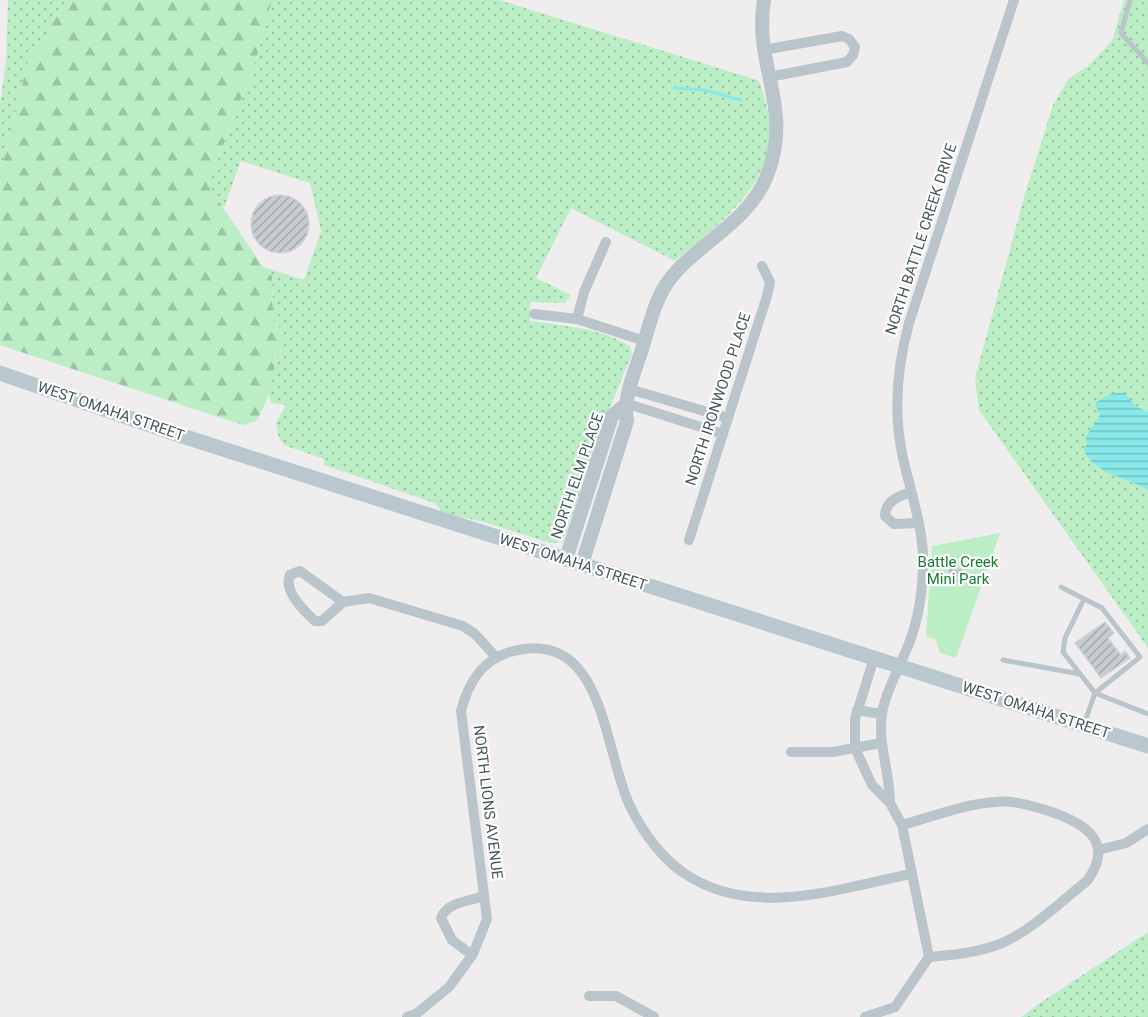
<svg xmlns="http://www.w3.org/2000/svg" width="1148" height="1017" viewBox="0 0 1148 1017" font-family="Roboto,sans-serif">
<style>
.grass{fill:url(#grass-dots)}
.forest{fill:url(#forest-firs)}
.green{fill:#bceec5}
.water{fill:url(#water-rules)}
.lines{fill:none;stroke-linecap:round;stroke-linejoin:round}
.stream{stroke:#89e9ea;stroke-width:3}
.building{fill:url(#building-hatch);stroke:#d1d5d9;stroke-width:1.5}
.service{stroke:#b9c5ca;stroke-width:5}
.minor{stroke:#b9c5ca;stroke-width:10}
.tertiary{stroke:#b9c5ca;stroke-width:14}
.secondary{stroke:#b9c8cf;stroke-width:15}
.labels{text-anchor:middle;stroke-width:4.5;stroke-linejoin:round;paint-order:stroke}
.street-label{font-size:15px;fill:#46555a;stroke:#fff}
.park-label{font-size:15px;fill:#187a36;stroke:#fff}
</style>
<defs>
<pattern id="grass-dots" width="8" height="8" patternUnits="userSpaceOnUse" patternTransform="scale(1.5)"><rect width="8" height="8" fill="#bceec5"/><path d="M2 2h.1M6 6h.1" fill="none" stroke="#9bc4a3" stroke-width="1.8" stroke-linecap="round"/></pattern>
<pattern id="forest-firs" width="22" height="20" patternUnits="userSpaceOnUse" patternTransform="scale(1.5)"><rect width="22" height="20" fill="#bceec5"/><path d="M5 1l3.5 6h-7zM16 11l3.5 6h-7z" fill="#9bc4a3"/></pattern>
<pattern id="water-rules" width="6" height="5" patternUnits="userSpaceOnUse" patternTransform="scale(1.5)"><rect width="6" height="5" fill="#89e9ea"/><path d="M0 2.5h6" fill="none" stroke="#72c0c1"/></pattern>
<pattern id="building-hatch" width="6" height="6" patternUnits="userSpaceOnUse" patternTransform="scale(1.5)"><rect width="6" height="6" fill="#c7ccd0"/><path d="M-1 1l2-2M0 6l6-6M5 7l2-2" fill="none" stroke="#a3a8ac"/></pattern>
</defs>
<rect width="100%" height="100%" fill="#f0edee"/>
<!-- grass -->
<g class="grass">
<polygon points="8,0 65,0 63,10 58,12 48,30 47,37 27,64 0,176 0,104 6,62"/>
<path d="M 272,0 L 499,0 L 757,80 L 761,85 C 765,102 772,121 770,140 C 763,195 714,227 675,261 L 571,208 L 536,278 L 571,295 L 565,303 L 530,302 L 530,321 C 560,325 607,329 630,347 L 632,354 L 607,414 L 563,542 L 550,543 L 484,522 L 442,513 L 435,503 L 324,465 L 324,459 L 284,445 L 279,438 L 276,423 L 286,405 L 271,403 L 268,392 L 281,329 L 273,321 L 272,276 L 263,267 L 304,280 L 321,231 L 310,183 L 241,161 L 224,208 L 208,185 L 244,91 L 250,82 Z"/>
<polygon points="1124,0 1148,0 1148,648 979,410 975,378 1025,194 1053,105 1069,78 1088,66 1112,41"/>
<polygon points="1148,932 1148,1017 1021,1017 1037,1005"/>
</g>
<!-- forest -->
<path class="forest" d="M 65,0 L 272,0 L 250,82 L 244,91 L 208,185 L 263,267 L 272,276 L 273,320 L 281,329 L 283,355 L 275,355 C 273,361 275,364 274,370 C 272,386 265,408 256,421 L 244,425 L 230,421 L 0,345 L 0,176 L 27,64 L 47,37 C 49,22 48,17 63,10 Z"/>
<!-- green -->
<polygon class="green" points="1000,533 956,658 940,653 936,640 926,636 932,546"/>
<!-- water -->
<path class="water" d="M 1112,393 L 1125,393 L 1135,406 L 1148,412 L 1148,490 C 1127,477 1093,474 1084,450 L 1087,442 L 1086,437 L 1100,415 L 1095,403 Z"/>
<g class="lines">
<!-- stream -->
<polyline class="stream" points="674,88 704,90 741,100"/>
</g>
<!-- building -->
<g class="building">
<circle cx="280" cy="224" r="29"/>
<polygon points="949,568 962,569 962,583 948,583"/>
<polygon points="1105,622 1114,633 1108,638 1121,655 1125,651 1130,658 1101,678 1075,643"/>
</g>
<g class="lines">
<!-- service -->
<g class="service">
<polyline points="1130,0 1121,33 1148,63"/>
<polyline points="1061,587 1102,608 1140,657 1095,693 1084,724"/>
<polyline points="1084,599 1065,638 1063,652 1095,693 1148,714"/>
<polyline points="1003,660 1080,674"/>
</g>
<!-- minor -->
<g class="minor">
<polyline points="763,50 842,36 849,39 855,47 853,55 847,62 769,77"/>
<polyline points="534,314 577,319 645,341"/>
<polyline points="577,319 584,292 606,242"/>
<polyline points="629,389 728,418"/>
<polyline points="625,403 723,434"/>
<path d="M 911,492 C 899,496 885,501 885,516 L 894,524 L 918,523"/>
<polyline points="689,540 767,296 770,282 762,266"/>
<path d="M 343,602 L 300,571 L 290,575 C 283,591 304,611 315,621 L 322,621 L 343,602 L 369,598 L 463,626 L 475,634 L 496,657"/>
<polyline points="857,710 882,714"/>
<polyline points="791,752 833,752 881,743"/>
<path d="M 890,803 C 890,771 876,741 883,708 C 888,688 897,672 905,653 C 917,627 922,598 923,569 C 925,532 911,494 903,458 C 893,413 897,367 909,323 L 1014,0"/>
<path d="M 902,825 C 932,817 964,804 995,802 C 1014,800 1031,806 1049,811 C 1084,823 1116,841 1087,881 C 1060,902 1030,933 997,945 C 975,953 952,955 929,957"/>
<polyline points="1098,850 1126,843 1148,829"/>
<path d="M 472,955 L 452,940 L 441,918 C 447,902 470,901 484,896"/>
<polyline points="589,996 616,996 654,1017"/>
<path d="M 407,1017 L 416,1014 L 449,987 L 473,954 L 487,919 L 461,711 C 468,684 481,660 510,652 C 605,625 603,750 630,806 C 643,833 664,862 690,877 C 758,918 840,888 911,874"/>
<polyline points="865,1017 895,1007 929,957 902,825 890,803 872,785 855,748 855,719 874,658"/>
</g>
<!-- tertiary -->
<g class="tertiary">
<polyline points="566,559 612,416 624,406"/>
<path d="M 582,564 L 627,421 C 623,398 633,377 640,355 C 648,332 653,304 667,283 C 695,244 747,224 766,178 C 795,109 753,67 764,0"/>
</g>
<!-- secondary -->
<polyline class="secondary" points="0,373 170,432 1148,746"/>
</g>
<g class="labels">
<!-- street labels -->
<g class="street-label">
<text transform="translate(921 239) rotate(-72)" y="5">NORTH BATTLE CREEK DRIVE</text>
<text transform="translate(718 399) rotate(-72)" y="5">NORTH IRONWOOD PLACE</text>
<text transform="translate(111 411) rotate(19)" y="5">WEST OMAHA STREET</text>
<text transform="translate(577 476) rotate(-71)" y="5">NORTH ELM PLACE</text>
<text transform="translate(573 562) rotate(18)" y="5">WEST OMAHA STREET</text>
<text transform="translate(1036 710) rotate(18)" y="5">WEST OMAHA STREET</text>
<text transform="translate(488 802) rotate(83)" y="5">NORTH LIONS AVENUE</text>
</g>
<!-- park labels -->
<g class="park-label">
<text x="958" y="567">Battle Creek<tspan x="958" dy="17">Mini Park</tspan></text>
</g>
</g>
</svg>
